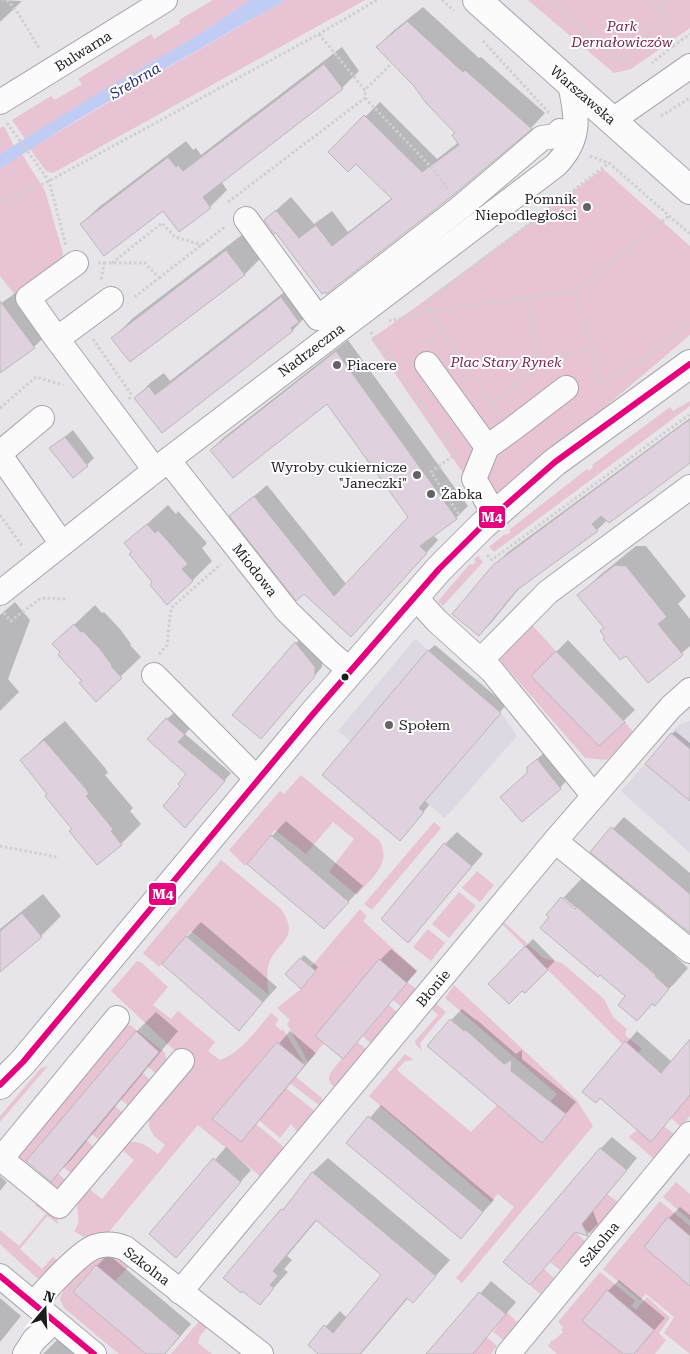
<svg xmlns="http://www.w3.org/2000/svg" width="690" height="1354" viewBox="0 0 690 1354" font-family="'Roboto Serif',serif">
<style>
.built{fill:#ded8e2}
.green{fill:#e8c3d4}
.water{fill:#c1ccf4}
.shadow{fill:#0003;fill-rule:evenodd}
.building{fill:#dfd2de;stroke:#bab7ba}
.lines{fill:none;stroke-linecap:round;stroke-linejoin:round}
.minor-casing{stroke:#a7a5a9;stroke-width:26}
.major-casing{stroke:#a7a5a9;stroke-width:30}
.path{stroke:#cfcfd0;stroke-width:3;stroke-dasharray:2.5 2.5;stroke-linecap:butt}
.minor{stroke:#fbfbfc;stroke-width:24}
.major{stroke:#fbfbfc;stroke-width:28}
.bus-1-casing{stroke:#fff;stroke-width:10}
.bus-1{stroke:#e5007d;stroke-width:6}
.poi-dot{fill:#646266;stroke:#fff;stroke-width:2}
.bus-dot{fill:#1e1c1f;stroke:#fff;stroke-width:2}
.labels{text-anchor:middle;stroke-width:4;stroke-linejoin:round;paint-order:stroke}
.park-label{font-size:14px;font-style:italic;fill:#7c2352;stroke:#fff}
.street-label{font-size:14px;fill:#1e1c1f;stroke:#fff}
.poi-label{font-size:14px;fill:#1e1c1f;stroke:#fff;text-anchor:start}
.water-label{font-size:15px;font-style:italic;fill:#232c79;stroke:#fff}
.line-badge{stroke:#fff;stroke-width:2}
.badge-label{font-size:14px;text-anchor:middle;font-weight:bold;fill:#fff}
</style>
<rect width="100%" height="100%" fill="#e7e5e9"/>
<!-- built -->
<g class="built">
<polygon points="415,639 501,713 517,736 445,818 338,731"/>
<polygon points="690,721 690,853 621,791 679,725"/>
</g>
<!-- green -->
<g class="green">
<polygon points="213,0 250,0 195,37 25,139 12,120 51,96 55,100 82,84 78,79 151,34 154,39 180,23 179,20"/>
<polygon points="286,0 365,0 53,173 46,171 30,149 146,80"/>
<polygon points="528,0 690,0 690,28 631,69 614,73"/>
<polygon points="4,126 14,146 0,154 0,128"/>
<polygon points="22,154 45,191 63,253 62,260 15,295 0,276 0,169"/>
<polygon points="603,169 690,246 690,335 525,475 485,505 371,339 416,307"/>
<polygon points="690,401 690,406 494,552 489,547 505,534 507,535 511,532 509,530 587,469 589,471 593,467 592,465 670,407 673,411"/>
<polygon points="478,556 483,562 443,606 438,601 470,564 472,565 476,562 474,560"/>
<polygon points="532,625 556,651 531,676 599,746 625,722 633,732 607,760 585,758 499,659"/>
<path d="M 301,775 L 379,840 C 393,864 371,878 357,895 L 329,872 L 354,839 L 333,822 L 306,854 L 275,830 L 245,866 L 229,850 L 280,791 L 284,794 Z"/>
<polygon points="434,822 441,828 372,910 364,904"/>
<path d="M 221,860 L 281,909 C 301,939 278,940 269,963 C 266,972 268,985 268,994 L 191,931 L 159,967 L 143,953 Z"/>
<polygon points="477,871 494,885 480,902 462,888"/>
<polygon points="459,892 476,906 449,938 432,924"/>
<polygon points="360,909 367,916 363,921 417,971 407,982 418,990 403,1008 393,1000 407,983 379,960 315,1036 324,1043 308,1062 287,1024 290,1020 277,1008 301,989 316,972 311,967"/>
<polygon points="499,921 503,921 543,958 562,963 604,999 613,1017 627,1029 625,1035 642,1049 638,1053 625,1041 622,1044"/>
<polygon points="428,929 445,943 431,961 413,947"/>
<path d="M 137,961 L 142,963 L 168,987 L 153,1005 L 171,1019 L 178,1011 L 215,1042 L 208,1051 L 220,1060 C 242,1052 256,1030 271,1013 L 279,1019 L 275,1025 L 282,1031 L 283,1029 L 305,1065 L 277,1042 L 213,1118 L 256,1124 L 285,1148 L 261,1177 L 198,1125 L 103,1239 L 90,1241 L 74,1231 C 82,1221 77,1215 77,1204 C 77,1198 82,1191 84,1185 L 102,1199 L 134,1160 L 118,1146 C 134,1137 145,1144 158,1154 L 165,1145 L 154,1136 L 149,1127 L 149,1115 L 188,1063 L 111,991 Z"/>
<polygon points="454,985 576,1099 593,1126 462,1283 456,1278 514,1207 498,1194 491,1202 369,1096 405,1054 414,1060 405,1061 397,1070 471,1132 497,1105 542,1143 564,1116 549,1104 557,1094 445,998"/>
<polygon points="430,998 446,1012 420,1043 422,1050 416,1045 415,1041 438,1015 426,1004"/>
<polygon points="389,1005 398,1013 372,1045 363,1036"/>
<path d="M 130,1025 L 165,1053 C 167,1062 167,1070 158,1074 L 154,1072 L 147,1066 L 159,1052 L 135,1032 L 23,1166 L 47,1186 L 58,1173 L 68,1183 C 53,1204 29,1173 16,1163 L 14,1153 L 120,1027 Z"/>
<path d="M 357,1042 L 368,1050 L 336,1088 C 331,1085 327,1081 330,1074 C 332,1069 352,1048 357,1042 Z"/>
<polygon points="48,1066 0,1122 0,1116 41,1068"/>
<polygon points="142,1072 151,1081 130,1107 120,1099"/>
<polygon points="296,1077 322,1098 323,1103 320,1106 290,1083"/>
<polygon points="286,1088 316,1112 298,1133 291,1124 280,1138 259,1120"/>
<polygon points="690,1095 690,1116 681,1127 671,1118"/>
<polygon points="115,1106 124,1114 101,1141 91,1134"/>
<polygon points="664,1126 674,1134 654,1159 629,1137 637,1130"/>
<polygon points="86,1140 95,1148 74,1176 63,1167"/>
<polygon points="676,1182 690,1194 690,1220 663,1197"/>
<polygon points="607,1194 618,1202 591,1234 582,1226 582,1224"/>
<polygon points="660,1201 690,1226 690,1236 668,1218 644,1247 690,1286 690,1354 664,1333 674,1317 646,1294 640,1300 603,1269"/>
<polygon points="39,1203 57,1216 58,1224 47,1216 20,1249 42,1269 53,1257 61,1263 39,1280 0,1244 0,1230 19,1246 46,1214 35,1205"/>
<polygon points="575,1232 585,1241 560,1270 550,1262"/>
<path d="M 104,1255 L 114,1256 L 130,1265 L 115,1281 L 96,1265 L 73,1292 L 146,1354 L 119,1354 L 64,1308 L 60,1299 C 66,1280 87,1265 104,1255 Z"/>
<polygon points="544,1269 554,1278 540,1294 530,1285"/>
<polygon points="600,1272 635,1301 631,1306 636,1310 647,1297 670,1318 659,1333 666,1340 655,1354 557,1354 548,1346 552,1340 553,1341 563,1332 561,1330 563,1327 558,1322"/>
<polygon points="507,1312 517,1322 503,1340 493,1332"/>
<polygon points="201,1319 209,1325 200,1336 198,1343 212,1354 171,1354"/>
<polygon points="486,1338 488,1338 497,1346 491,1354 473,1354"/>
</g>
<!-- water -->
<path class="water" d="M 250,0 L 286,0 C 190,55 92,108 0,169 L 0,154 L 98,93 L 195,37 Z"/>
<!-- shadow -->
<g class="shadow">
<polygon points="0,0 22,1 0,22"/>
<polygon points="423,7 479,58 481,57 545,113 531,128 452,195 327,292 265,220 291,197 314,224 332,211 348,232 392,198 356,162 330,152 380,102 437,159 459,142 457,133 415,85 377,47 392,32"/>
<polygon points="342,47 359,71 342,88 221,181 227,190 210,207 180,230 164,209 81,224 99,207 186,141 193,150 196,148 201,155"/>
<polygon points="247,231 265,254 245,274 130,361 113,338 133,318"/>
<polygon points="296,283 307,315 293,330 162,431 136,398 150,383 164,373 170,381"/>
<polygon points="24,287 54,327 34,347 0,372 0,304"/>
<polygon points="348,340 468,506 456,518 433,535 438,540 363,623 231,516 267,485 347,585 410,517 327,402 211,450 223,438"/>
<polygon points="690,418 690,461 608,519 597,530 522,585 492,622 479,635 494,566 508,552"/>
<polygon points="73,430 94,458 87,465 51,448"/>
<polygon points="168,505 176,514 178,511 207,543 202,548 212,561 192,581 133,552 126,543"/>
<polygon points="636,546 646,546 686,596 678,604 690,619 690,646 648,682 626,654 607,638 605,628 579,596 599,576"/>
<polygon points="15,602 30,620 8,679 19,692 0,711 0,615"/>
<polygon points="95,605 102,613 104,612 120,629 131,644 130,645 141,657 96,700 54,644"/>
<polygon points="303,636 322,659 322,667 268,730 296,643"/>
<polygon points="568,640 635,710 599,744 532,676"/>
<polygon points="435,645 506,705 425,801 429,805 407,833 428,651"/>
<polygon points="175,712 191,727 185,734 231,773 185,826 182,785 187,774 167,719"/>
<polygon points="65,721 106,769 108,773 105,775 133,808 130,811 141,824 121,844 73,829 49,794 22,761 42,740"/>
<polygon points="675,731 690,743 690,800 672,734"/>
<polygon points="545,752 567,780 560,788 528,767"/>
<polygon points="624,817 690,873 690,932 592,852"/>
<polygon points="286,821 363,886 324,928 272,836"/>
<polygon points="457,832 483,854 408,941 383,919 445,844"/>
<path d="M 582,878 L 675,954 L 674,955 L 688,968 L 674,984 L 637,1019 L 626,996 L 548,914 ZM 564,898 L 581,912 L 579,914 L 564,901 Z"/>
<polygon points="43,894 61,916 41,936 0,970 0,929"/>
<polygon points="201,922 277,987 239,1029 187,937"/>
<polygon points="533,939 555,961 525,991 490,984"/>
<polygon points="391,949 417,971 343,1058 380,960"/>
<polygon points="304,955 318,967 305,983 287,974"/>
<polygon points="462,1009 476,1020 477,1020 516,1054 522,1050 522,1059 576,1102 542,1141 451,1020"/>
<polygon points="156,1012 178,1031 71,1160 51,1180 136,1032"/>
<polygon points="290,1031 316,1053 252,1129 214,1118"/>
<polygon points="637,1031 672,1062 690,1041 690,1095 661,1129 600,1097 584,1091"/>
<polygon points="381,1105 494,1200 461,1237 348,1143"/>
<polygon points="612,1137 637,1158 593,1211 598,1224 587,1235 576,1231 530,1283 505,1262 601,1148"/>
<polygon points="226,1147 251,1170 176,1256 151,1234"/>
<polygon points="328,1158 450,1260 413,1301 409,1297 361,1354 317,1354 318,1352 309,1345 340,1311 347,1318 383,1275 317,1220 287,1256 292,1260 284,1269 288,1272 260,1303 282,1210 297,1194 313,1172"/>
<polygon points="0,1176 7,1182 0,1191"/>
<polygon points="680,1207 690,1215 690,1284 669,1218"/>
<polygon points="108,1254 191,1324 165,1354 148,1354 97,1266"/>
<polygon points="619,1280 665,1318 633,1354 625,1354 608,1291"/>
<polygon points="491,1281 516,1302 473,1354 428,1354"/>
<polygon points="0,1298 21,1316 0,1342"/>
<polygon points="62,1335 84,1354 43,1354"/>
</g>
<!-- building -->
<g class="building">
<polygon points="407,21 463,72 465,70 532,129 452,196 326,294 325,292 322,294 276,233 274,234 264,220 276,210 299,238 316,225 332,246 392,199 356,164 348,172 328,152 364,115 422,172 459,145 452,135 455,133 426,103 414,86 376,47"/>
<polygon points="324,64 343,89 203,197 211,208 179,232 163,211 104,256 80,224 168,157 176,167 178,165 183,171"/>
<polygon points="226,250 245,275 130,362 111,338"/>
<polygon points="281,297 299,322 291,328 293,331 162,433 134,398 149,386 155,395"/>
<polygon points="0,301 35,348 0,373"/>
<polygon points="336,351 457,519 420,546 427,553 351,637 304,594 296,601 229,516 254,496 334,596 408,517 327,404 233,478 210,450"/>
<polygon points="690,419 690,463 609,523 601,516 592,524 598,531 517,590 479,636 452,614 493,565"/>
<polygon points="65,437 88,466 73,478 49,448"/>
<polygon points="147,524 155,533 158,530 188,564 182,569 193,581 167,605 150,585 152,582 129,554 132,552 124,543"/>
<polygon points="615,565 626,566 667,617 658,624 683,655 648,683 626,656 620,660 603,639 605,638 600,631 604,628 577,595"/>
<polygon points="74,624 81,632 83,631 100,649 112,665 111,666 122,678 96,702 79,683 82,681 58,655 60,652 52,644"/>
<polygon points="295,642 315,667 315,676 261,739 232,715"/>
<polygon points="428,650 501,713 419,808 424,812 400,841 322,775"/>
<polygon points="556,651 625,722 599,746 531,676"/>
<polygon points="166,718 185,735 178,742 225,781 185,828 163,806 180,786 178,784 186,774 147,739"/>
<polygon points="671,733 690,749 690,801 645,764"/>
<polygon points="44,740 86,789 89,794 86,796 113,829 111,831 122,845 97,865 69,831 72,829 45,796 47,794 20,760"/>
<polygon points="537,759 561,789 522,822 500,797 527,773 527,767"/>
<polygon points="611,827 690,894 690,933 590,852"/>
<polygon points="271,835 349,902 324,929 247,864"/>
<polygon points="444,843 472,866 408,943 381,919"/>
<polygon points="561,897 575,909 577,907 622,946 656,975 655,976 669,989 655,1006 652,1004 637,1021 618,1005 625,996 600,975 598,977 540,928 549,917 546,915"/>
<polygon points="22,913 42,937 0,972 0,931"/>
<polygon points="186,936 263,1002 239,1031 162,964"/>
<polygon points="525,946 548,970 525,993 522,991 509,1004 488,984"/>
<polygon points="300,958 316,971 301,989 285,974"/>
<polygon points="379,959 407,983 343,1059 315,1036"/>
<polygon points="450,1019 464,1031 466,1030 504,1064 512,1060 511,1071 566,1114 542,1143 427,1046"/>
<polygon points="136,1031 159,1052 51,1182 26,1161"/>
<polygon points="690,1039 690,1095 651,1142 600,1098 596,1103 582,1092 625,1041 661,1073"/>
<polygon points="277,1042 305,1065 241,1142 212,1119"/>
<polygon points="368,1116 483,1212 461,1239 346,1143"/>
<polygon points="600,1148 627,1170 582,1224 588,1236 575,1232 530,1285 503,1262"/>
<polygon points="213,1158 241,1182 176,1258 149,1234"/>
<polygon points="312,1172 436,1276 413,1303 407,1298 360,1354 318,1354 308,1345 324,1325 333,1333 381,1275 316,1220 273,1271 278,1276 270,1285 274,1288 260,1305 242,1291 241,1293 223,1278 281,1209 283,1210"/>
<polygon points="668,1217 690,1236 690,1286 644,1247"/>
<polygon points="96,1265 180,1336 165,1354 146,1354 73,1292"/>
<polygon points="607,1290 654,1330 634,1354 623,1354 582,1321"/>
<polygon points="479,1292 506,1314 486,1338 473,1354 426,1354"/>
</g>
<g class="lines">
<!-- minor casing -->
<g class="minor-casing">
<g id="minor">
<polyline points="0,102 165,0"/>
<polyline points="613,120 690,66"/>
<polyline points="246,219 318,318 461,207 542,138 556,136 560,131"/>
<polyline points="76,263 28,298 57,339 111,299"/>
<polyline points="57,339 155,470"/>
<polyline points="427,364 487,447"/>
<polyline points="0,453 42,418"/>
<polyline points="0,455 62,544"/>
<polyline points="168,460 287,611 331,654 351,671"/>
<polyline points="495,515 474,479 487,447 511,430 566,388"/>
<path d="M 0,593 L 168,460 L 556,165 C 582,138 577,117 570,84"/>
<polyline points="414,596 437,621 492,671 594,796"/>
<polyline points="481,660 548,592 690,487"/>
<polyline points="154,675 258,780"/>
<polyline points="555,841 690,951"/>
<polyline points="0,1158 59,1206 182,1061"/>
<polyline points="1,1159 117,1018"/>
<polyline points="0,1276 94,1354"/>
<polyline points="180,1292 555,841 671,707 690,690"/>
<path d="M 34,1304 C 46,1289 78,1254 94,1247 C 105,1243 115,1244 125,1248 L 261,1354"/>
<polyline points="25,1354 34,1340 54,1321"/>
<polyline points="508,1354 690,1134"/>
</g>
</g>
<!-- major casing -->
<g class="major-casing">
<g id="major">
<polyline points="477,0 690,190"/>
<polyline points="0,1085 23,1062 313,714 439,569 482,526 555,462 690,364"/>
</g>
</g>
<!-- path -->
<g class="path">
<polyline points="7,0 18,13 39,48"/>
<polyline points="442,0 454,11"/>
<polyline points="549,0 617,59 624,60 664,14 663,0"/>
<polyline points="648,0 666,17 673,46 652,63"/>
<polyline points="319,34 365,90 392,63"/>
<polyline points="483,41 550,114"/>
<polyline points="673,46 690,34"/>
<polyline points="365,98 432,168 449,190"/>
<polyline points="661,116 690,98"/>
<polyline points="7,123 49,181 66,246"/>
<polyline points="590,156 609,163 690,234"/>
<polyline points="0,202 49,181 319,34 377,0"/>
<polyline points="228,202 365,98 365,90"/>
<polyline points="98,263 104,263 101,281"/>
<polyline points="104,263 145,263 159,278 133,298"/>
<polyline points="112,263 162,223 175,237 202,245"/>
<polyline points="159,278 226,226"/>
<polyline points="575,291 593,350"/>
<polyline points="527,298 575,291 669,216"/>
<polyline points="389,321 430,312 429,300 609,163"/>
<polyline points="371,332 427,409"/>
<polyline points="93,339 131,394 129,400"/>
<polyline points="427,343 443,331"/>
<polyline points="395,366 406,358"/>
<polyline points="0,408 36,377 63,385"/>
<polyline points="486,408 491,404 430,312 527,298 540,368"/>
<polyline points="426,409 445,437 451,433"/>
<polyline points="499,414 491,404 555,356 593,350 600,383 642,360 690,322"/>
<polyline points="445,437 457,453 431,472 460,516"/>
<polyline points="0,515 23,547"/>
<polyline points="487,555 492,560 690,414"/>
<polyline points="4,613 11,621 41,598 66,599"/>
<polyline points="159,654 167,645 171,608 221,564"/>
<polyline points="0,846 57,857"/>
</g>
<!-- minor -->
<use href="#minor" class="minor"/>
<!-- major -->
<use href="#major" class="major"/>
<!-- bus-1 casing -->
<g class="bus-1-casing">
<g id="bus-1">
<polyline points="0,1085 23,1062 313,714 439,569 482,526 555,462 690,364"/>
<polyline points="0,1276 94,1354"/>
</g>
</g>
<!-- bus-1 -->
<use href="#bus-1" class="bus-1"/>
</g>
<!-- markers -->
<g class="poi-dot">
<circle cx="587" cy="207" r="5"/>
<circle cx="337" cy="365" r="5"/>
<circle cx="417" cy="475" r="5"/>
<circle cx="431" cy="494" r="5"/>
<circle cx="389" cy="725" r="5"/>
</g>
<circle class="bus-dot" cx="345" cy="677" r="4.5"/>
<g class="labels">
<!-- park labels -->
<g class="park-label">
<text x="622" y="31">Park<tspan x="622" dy="16">Dernałowiczów</tspan></text>
<text x="506" y="367">Plac Stary Rynek</text>
</g>
<!-- street labels -->
<g class="street-label">
<text transform="translate(83 51) rotate(-32)" y="5">Bulwarna</text>
<text transform="translate(583 95) rotate(41)" y="5">Warszawska</text>
<text transform="translate(311 350) rotate(-37)" y="5">Nadrzeczna</text>
<text transform="translate(255 570) rotate(52)" y="5">Miodowa</text>
<text transform="translate(433 988) rotate(-50)" y="5">Błonie</text>
<text transform="translate(599 1244) rotate(-50)" y="5">Szkolna</text>
<text transform="translate(147 1266) rotate(37)" y="5">Szkolna</text>
</g>
<!-- poi labels -->
<g class="poi-label">
<text x="577" y="204" text-anchor="end">Pomnik<tspan x="577" dy="16">Niepodległości</tspan></text>
<text x="347" y="370">Piacere</text>
<text x="407" y="472" text-anchor="end">Wyroby cukiernicze<tspan x="407" dy="16">"Janeczki"</tspan></text>
<text x="441" y="499">Żabka</text>
<text x="399" y="730">Społem</text>
</g>
<!-- water labels -->
<g class="water-label">
<text transform="translate(135 81) rotate(-31)" y="5">Srebrna</text>
</g>
</g>
<g class="line-badge">
<rect x="478" y="505" width="28" height="24" rx="5" fill="#e5007d"/>
<rect x="148" y="882" width="29" height="24" rx="5" fill="#e5007d"/>
</g>
<g class="badge-label">
<text x="492" y="522">M4</text>
<text x="163" y="899">M4</text>
</g>
<!-- north arrow -->
<g transform="translate(45 1309) rotate(19)" stroke="#ffffff" stroke-width="4" paint-order="stroke">
<path d="M0-4L9 19L0 12L-9 19Z" fill="#1e1c1f"/>
<text y="-8" font-size="14" font-weight="bold" text-anchor="middle" fill="#1e1c1f">N</text>
</g>
</svg>
